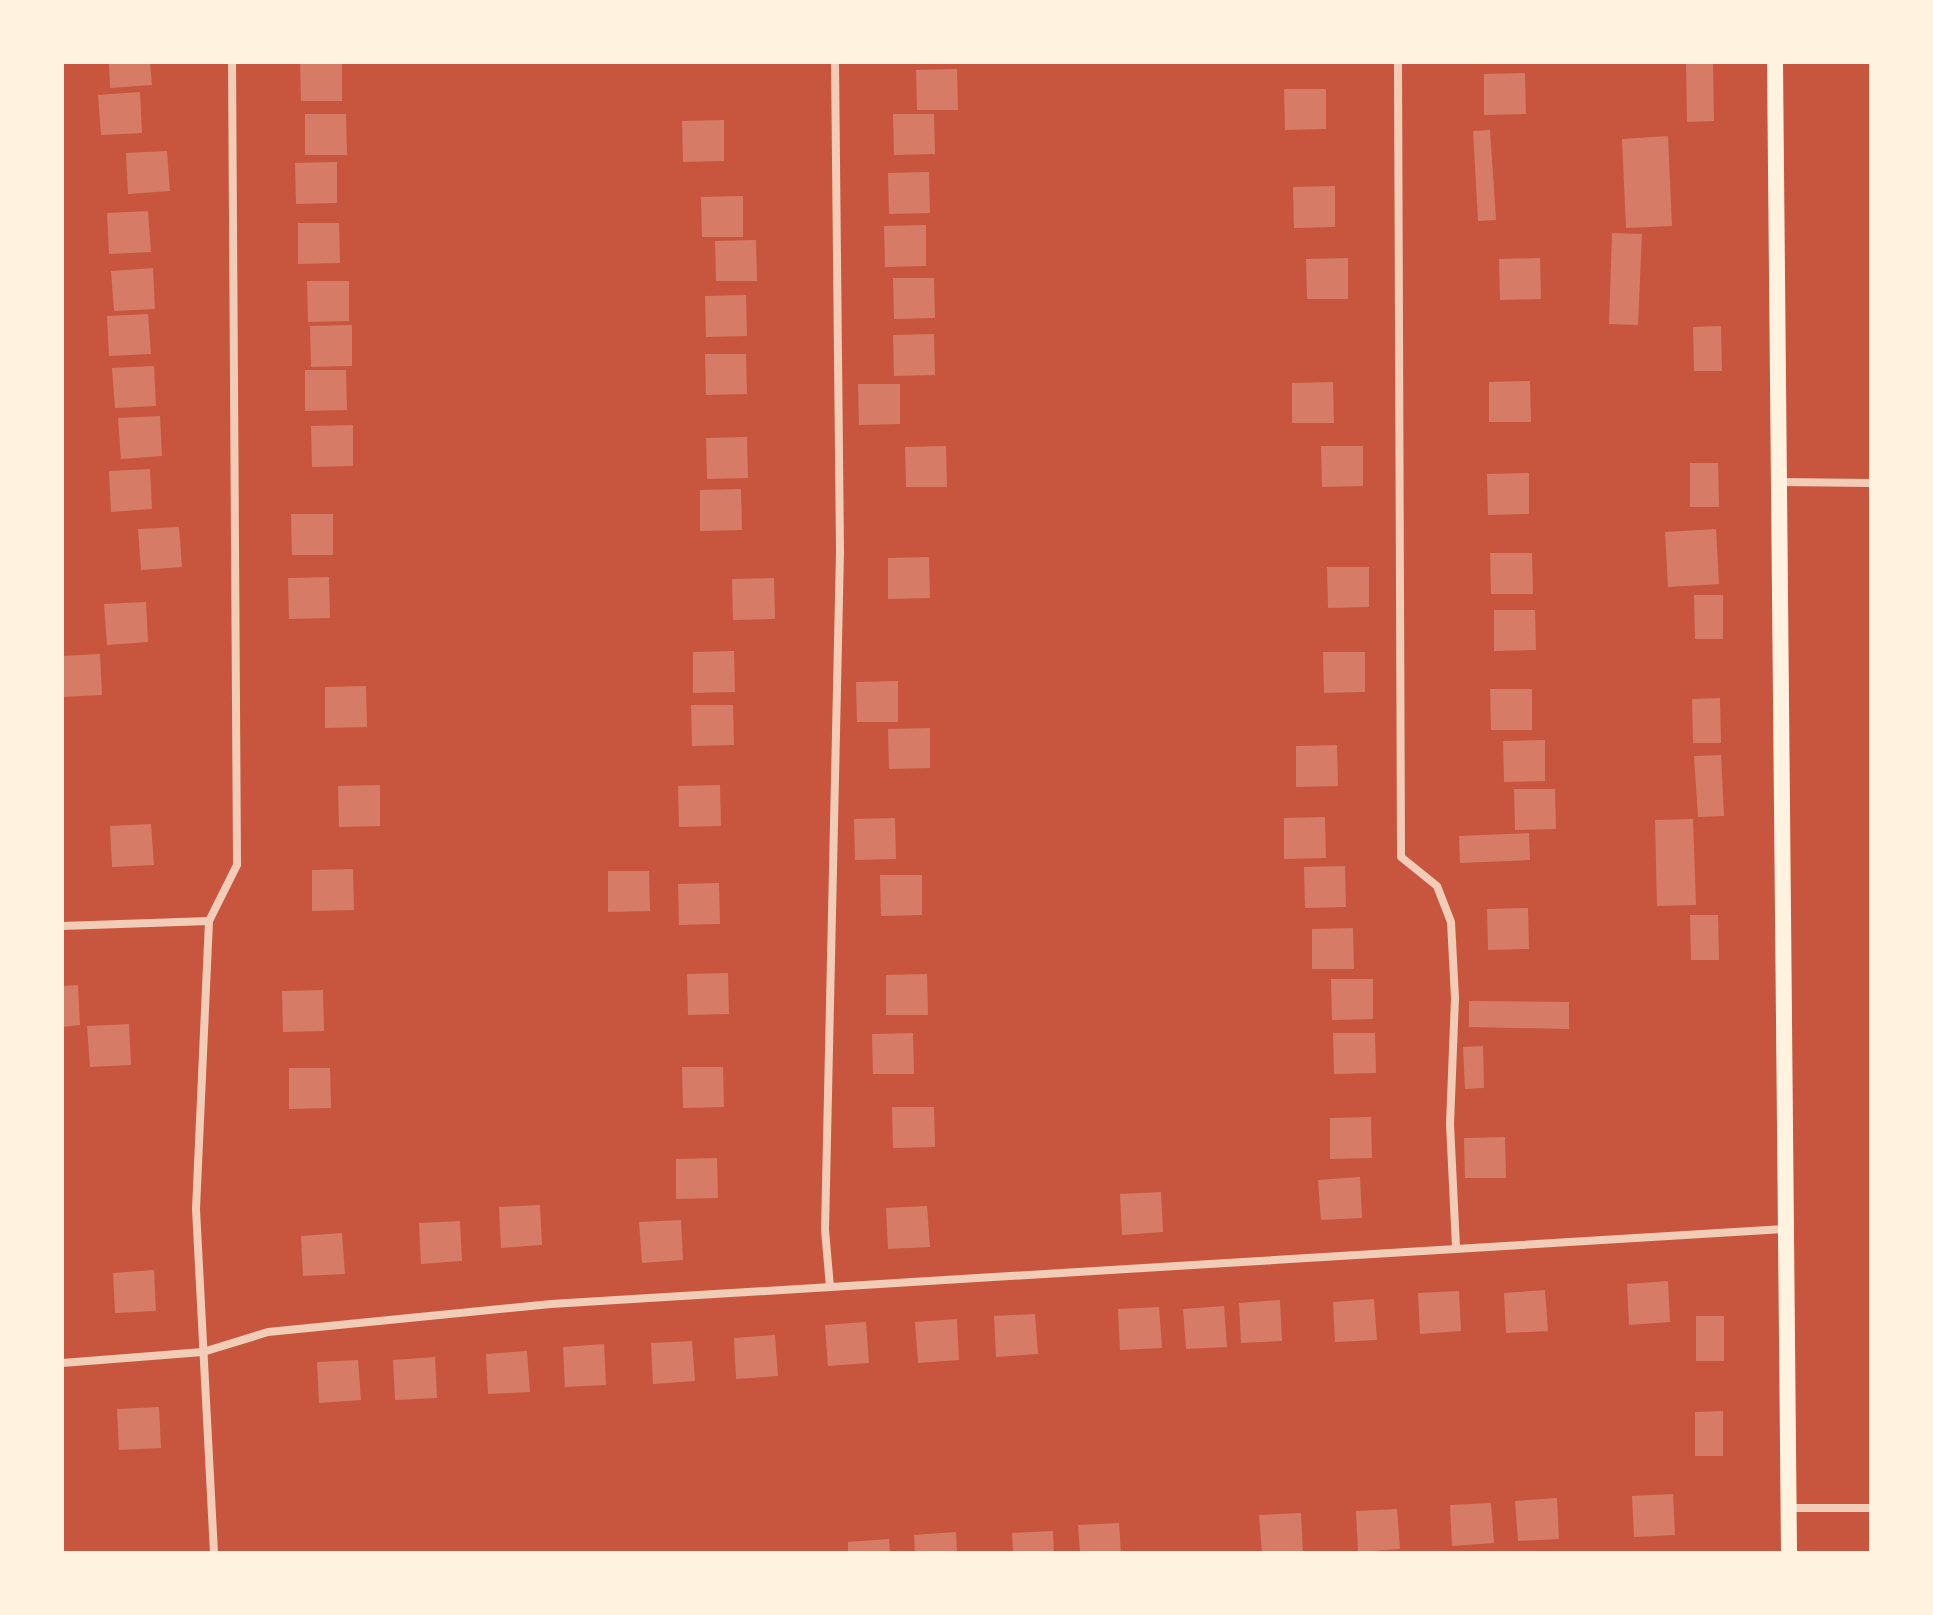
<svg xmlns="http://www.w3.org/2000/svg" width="1933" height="1615" viewBox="0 0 1933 1615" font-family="'Sofia Sans Condensed',sans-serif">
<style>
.building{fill:#d67c66}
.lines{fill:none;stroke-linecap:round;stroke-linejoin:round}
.minor{stroke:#f1ccb7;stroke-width:8}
.secondary{stroke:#fff3e0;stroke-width:16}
</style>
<rect width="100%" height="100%" fill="#c8553d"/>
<!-- building -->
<g class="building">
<polygon points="109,62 150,62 152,85 110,88"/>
<polygon points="300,62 342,62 342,101 301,101"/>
<polygon points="1686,62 1713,62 1714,121 1687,122"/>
<polygon points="957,69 958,110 917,110 916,70"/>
<polygon points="1525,73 1526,114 1484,115 1484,74"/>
<polygon points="1284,89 1326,89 1326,129 1285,130"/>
<polygon points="140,92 142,133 101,135 98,95"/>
<polygon points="305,114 346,114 347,155 305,155"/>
<polygon points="893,114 934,114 935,154 894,155"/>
<polygon points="724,120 724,161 683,162 682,121"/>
<polygon points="1490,130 1496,220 1478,221 1473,131"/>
<polygon points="1668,136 1672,226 1626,228 1622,139"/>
<polygon points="167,151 170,191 128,194 126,153"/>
<polygon points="337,162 337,203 296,204 295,163"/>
<polygon points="929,172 930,213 889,214 888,173"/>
<polygon points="1335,186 1335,227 1294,228 1293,187"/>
<polygon points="743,196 743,237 702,237 701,197"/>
<polygon points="148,211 151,252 109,254 107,213"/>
<polygon points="298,223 339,223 340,263 298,264"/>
<polygon points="926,225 926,266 885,267 884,226"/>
<polygon points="1612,233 1642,234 1638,325 1609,324"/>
<polygon points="756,240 757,281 716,281 715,241"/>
<polygon points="1348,258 1348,299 1307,299 1306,259"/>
<polygon points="1540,258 1541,299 1500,300 1499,259"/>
<polygon points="153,268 155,309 114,311 111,271"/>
<polygon points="893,278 934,278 935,318 894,319"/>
<polygon points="307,281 349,281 349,321 308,322"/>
<polygon points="746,295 747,336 706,337 705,296"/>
<polygon points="148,314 151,354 109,356 107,316"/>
<polygon points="352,325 352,366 311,367 310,326"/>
<polygon points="1721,326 1722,371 1694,371 1693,327"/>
<polygon points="934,334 935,375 894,376 893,335"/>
<polygon points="705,354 746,354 747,394 706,395"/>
<polygon points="154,366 156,406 115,408 112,368"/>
<polygon points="305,370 346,370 347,410 305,411"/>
<polygon points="1530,381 1531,422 1489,422 1489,382"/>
<polygon points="1333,382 1334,423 1292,423 1292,383"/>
<polygon points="858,384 900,384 900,424 859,425"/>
<polygon points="160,416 162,456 121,459 118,418"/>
<polygon points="353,425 353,466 312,467 311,426"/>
<polygon points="747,437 748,478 707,479 706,438"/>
<polygon points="946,446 947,487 906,487 905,447"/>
<polygon points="1321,446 1363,446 1363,486 1322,487"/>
<polygon points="1690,463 1718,463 1719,507 1690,507"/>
<polygon points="150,469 152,509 111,512 109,471"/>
<polygon points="1529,473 1529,514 1488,515 1487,474"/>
<polygon points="741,489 742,530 700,531 700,490"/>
<polygon points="291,514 333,514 333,555 292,555"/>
<polygon points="179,527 182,567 141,570 138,529"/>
<polygon points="1716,529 1719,584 1668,587 1665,532"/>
<polygon points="1490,553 1532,553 1533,594 1491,594"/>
<polygon points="929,557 930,598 888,599 888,558"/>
<polygon points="1327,567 1369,567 1369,607 1328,608"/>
<polygon points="329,577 330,618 289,619 288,578"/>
<polygon points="774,578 775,619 733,620 732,579"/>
<polygon points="1694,595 1723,595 1723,639 1695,639"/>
<polygon points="146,602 148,642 107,645 104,604"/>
<polygon points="1494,610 1535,610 1536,650 1494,651"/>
<polygon points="734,651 735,692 693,693 693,652"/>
<polygon points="1323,652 1365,652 1365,692 1324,693"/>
<polygon points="100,654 102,695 62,697 62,656"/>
<polygon points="898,681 898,722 857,722 856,682"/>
<polygon points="366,686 367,727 325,728 325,687"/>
<polygon points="1490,689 1532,689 1532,730 1491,730"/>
<polygon points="1720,698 1721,743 1693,743 1692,699"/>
<polygon points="691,705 733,705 734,745 692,746"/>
<polygon points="930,728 930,768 889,769 888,729"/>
<polygon points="1545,740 1545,781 1504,782 1503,741"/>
<polygon points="1337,745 1338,786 1296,787 1296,746"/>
<polygon points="1721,755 1724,816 1698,817 1694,756"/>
<polygon points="380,785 380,826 339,827 338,786"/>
<polygon points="720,785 721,826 679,827 678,786"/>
<polygon points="1514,789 1555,789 1556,829 1515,830"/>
<polygon points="1325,817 1326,858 1284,859 1284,818"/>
<polygon points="895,818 896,859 855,860 854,819"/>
<polygon points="1693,819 1696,905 1657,906 1655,820"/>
<polygon points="151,824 154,865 112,867 110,826"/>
<polygon points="1529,833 1530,860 1460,863 1459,836"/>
<polygon points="1345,866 1346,907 1305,908 1304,867"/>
<polygon points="353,869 354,910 312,911 312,870"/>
<polygon points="608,871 649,871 650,911 608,912"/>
<polygon points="880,875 922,875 922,915 881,916"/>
<polygon points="719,883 720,924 679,925 678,884"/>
<polygon points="1528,908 1529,949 1488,950 1487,909"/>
<polygon points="1690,915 1718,915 1719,960 1691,960"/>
<polygon points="1353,928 1354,969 1312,969 1312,929"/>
<polygon points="728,973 729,1014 688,1015 687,974"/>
<polygon points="927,974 928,1015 886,1015 886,975"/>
<polygon points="1331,979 1373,979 1373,1019 1332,1020"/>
<polygon points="78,985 80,1025 62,1027 62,986"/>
<polygon points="323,990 324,1031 283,1032 282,991"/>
<polygon points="1469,1001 1569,1002 1569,1029 1469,1027"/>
<polygon points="129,1024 131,1065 90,1067 87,1026"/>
<polygon points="913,1033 914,1074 873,1074 872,1034"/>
<polygon points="1333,1033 1375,1033 1376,1073 1334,1074"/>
<polygon points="1483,1046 1484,1088 1465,1089 1463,1047"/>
<polygon points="682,1067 723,1067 724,1107 683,1108"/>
<polygon points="289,1068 330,1068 331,1108 289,1109"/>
<polygon points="892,1107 934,1107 935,1147 893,1148"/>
<polygon points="1371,1117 1372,1158 1330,1159 1330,1118"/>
<polygon points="1505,1137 1506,1178 1465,1178 1464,1138"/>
<polygon points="717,1158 718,1198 676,1199 676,1159"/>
<polygon points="1360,1177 1362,1218 1321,1220 1318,1180"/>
<polygon points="1161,1192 1163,1232 1122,1235 1120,1194"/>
<polygon points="540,1205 542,1245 501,1248 499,1207"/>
<polygon points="927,1206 930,1247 888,1249 886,1208"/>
<polygon points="681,1220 683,1260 642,1263 639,1222"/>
<polygon points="460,1221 462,1261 421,1264 419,1223"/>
<polygon points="342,1233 345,1274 303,1276 301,1236"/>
<polygon points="154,1270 156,1311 115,1313 113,1273"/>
<polygon points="1668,1281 1670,1322 1629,1325 1627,1284"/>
<polygon points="1545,1290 1548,1331 1506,1333 1504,1293"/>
<polygon points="1459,1291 1461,1331 1420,1334 1418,1293"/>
<polygon points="1374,1299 1377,1340 1335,1342 1333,1302"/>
<polygon points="1280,1300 1282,1341 1241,1343 1239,1303"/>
<polygon points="1224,1306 1227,1347 1186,1349 1183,1309"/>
<polygon points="1159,1307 1162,1348 1120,1350 1118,1309"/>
<polygon points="1035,1314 1038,1354 996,1357 994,1316"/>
<rect x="1696" y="1316" width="28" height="45"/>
<polygon points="957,1319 959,1360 918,1363 915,1322"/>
<polygon points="866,1322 869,1363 828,1366 825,1325"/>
<polygon points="775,1335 778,1376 736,1379 734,1338"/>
<polygon points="692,1341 695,1381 653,1384 651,1343"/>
<polygon points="604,1344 606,1385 565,1387 563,1347"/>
<polygon points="527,1351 530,1392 488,1394 486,1354"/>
<polygon points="435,1357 437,1398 395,1400 393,1360"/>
<polygon points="358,1360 361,1400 319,1403 317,1362"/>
<polygon points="159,1407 161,1448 119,1450 117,1409"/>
<polygon points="1723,1411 1723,1456 1695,1456 1695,1412"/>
<polygon points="1673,1494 1675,1535 1634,1537 1632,1496"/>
<polygon points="1557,1498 1559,1539 1518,1541 1515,1501"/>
<polygon points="1491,1503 1494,1543 1452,1546 1450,1505"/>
<polygon points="1397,1509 1400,1549 1358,1552 1356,1511"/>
<polygon points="1301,1513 1303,1553 1262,1553 1259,1515"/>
<polygon points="1119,1523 1121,1553 1080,1553 1078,1525"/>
<polygon points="1053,1531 1054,1553 1013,1553 1012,1533"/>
<polygon points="956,1532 957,1553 915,1553 914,1535"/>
<polygon points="889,1539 890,1553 848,1553 848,1542"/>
</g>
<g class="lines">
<!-- minor -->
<g class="minor">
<polyline points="1398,62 1401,857 1437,886 1451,922 1455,998 1450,1124 1456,1247"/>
<polyline points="1779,482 1871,483"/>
<polyline points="62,926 209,921"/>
<polyline points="830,1287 825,1230 840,552 835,62"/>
<polyline points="62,1363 203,1352 268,1332 551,1304 1785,1229"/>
<polyline points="1788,1508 1871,1508"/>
<polyline points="214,1553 196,1209 209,921 237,865 232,62"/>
</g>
<!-- secondary -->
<polyline class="secondary" points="1775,62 1789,1553"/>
</g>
<!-- border -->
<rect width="1933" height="1615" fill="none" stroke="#fff3e0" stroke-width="128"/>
</svg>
